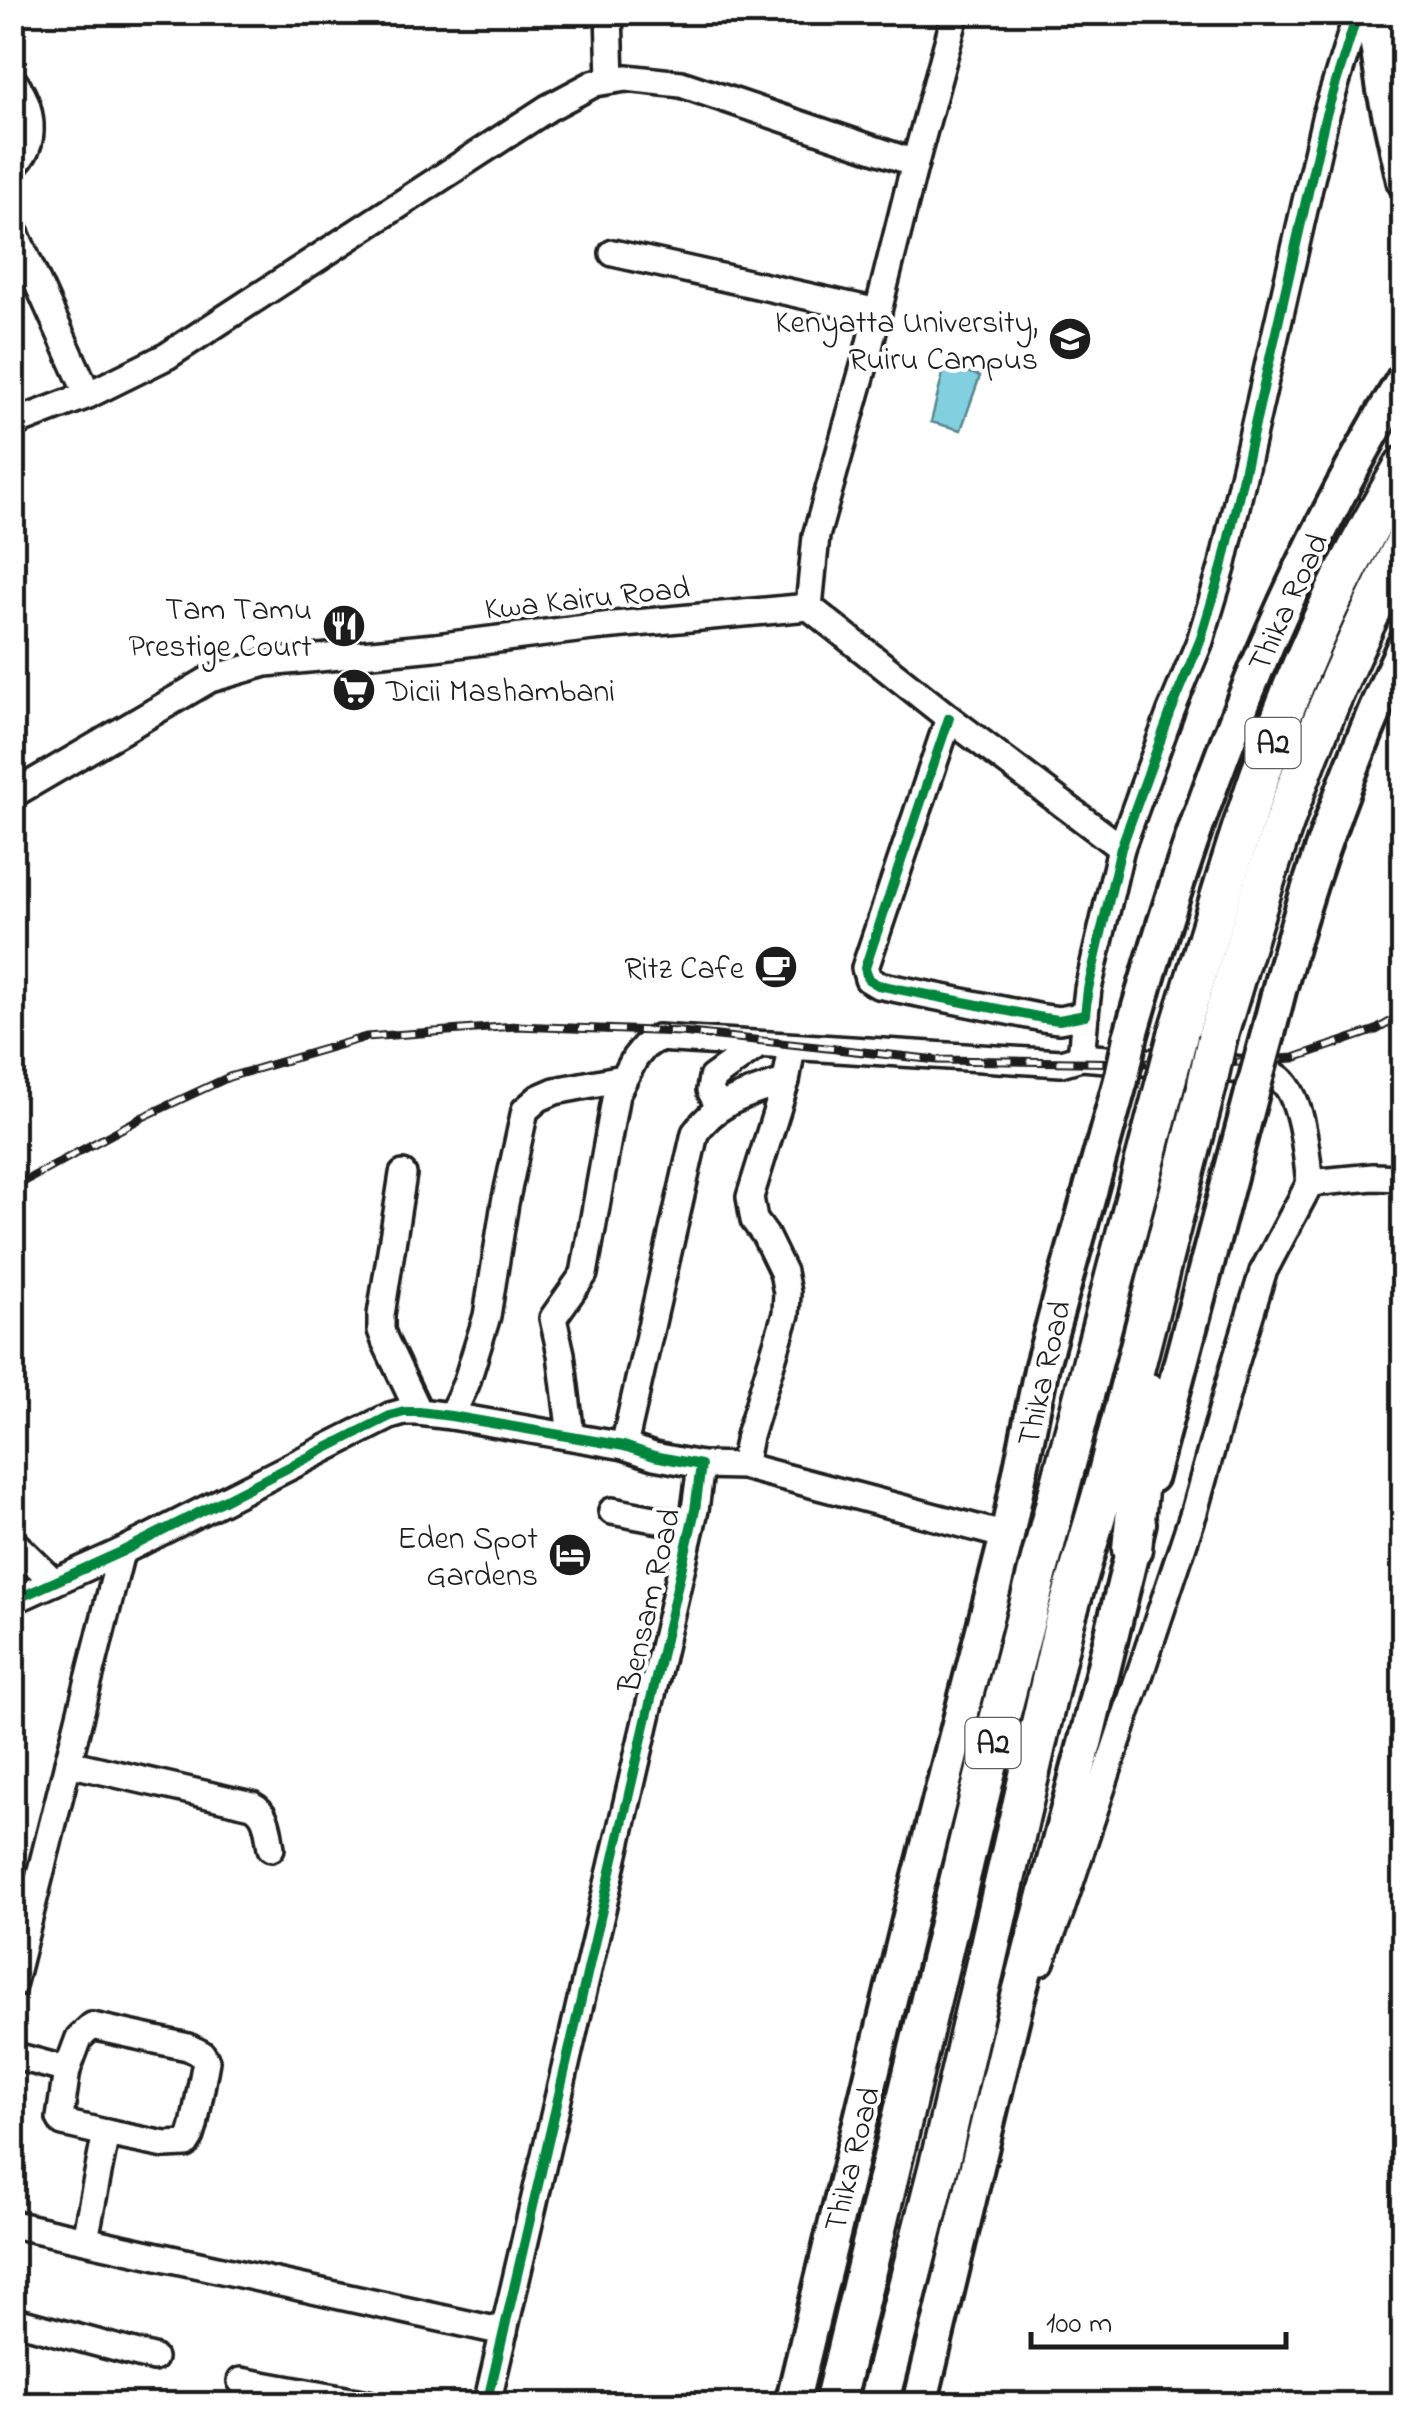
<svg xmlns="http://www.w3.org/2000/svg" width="1416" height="2417" viewBox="0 0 1416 2417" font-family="'Indie Flower',sans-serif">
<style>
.water{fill:#81cfdf;stroke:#598791;stroke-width:2.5}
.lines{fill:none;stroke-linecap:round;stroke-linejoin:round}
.minor-casing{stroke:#1c1c1c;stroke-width:32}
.major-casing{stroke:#1c1c1c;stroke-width:40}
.highway-casing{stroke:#1c1c1c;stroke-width:45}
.minor{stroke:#fff;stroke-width:25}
.major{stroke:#fff;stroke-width:32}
.highway{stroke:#fff;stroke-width:38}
.rail-casing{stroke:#1c1c1c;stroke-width:9}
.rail{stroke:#fff;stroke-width:5;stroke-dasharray:15;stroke-linecap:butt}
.major-bridge-casing{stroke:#1c1c1c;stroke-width:40;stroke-linecap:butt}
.highway-bridge-casing{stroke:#1c1c1c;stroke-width:45;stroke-linecap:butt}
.major-bridge{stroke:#fff;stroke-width:32}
.highway-bridge{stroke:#fff;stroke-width:38}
.cycleway-casing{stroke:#fff;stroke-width:16}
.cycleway{stroke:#00873e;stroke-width:10}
.labels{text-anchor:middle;stroke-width:8;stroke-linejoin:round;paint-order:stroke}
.shield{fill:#fff;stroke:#606060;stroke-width:2.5}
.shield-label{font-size:30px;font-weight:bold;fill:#1c1c1c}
.poi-label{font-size:32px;fill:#1c1c1c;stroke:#fff;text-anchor:end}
.street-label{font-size:32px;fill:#1c1c1c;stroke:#fff}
</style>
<rect width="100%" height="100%" fill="#fff"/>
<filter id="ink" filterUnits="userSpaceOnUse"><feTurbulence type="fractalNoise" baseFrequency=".01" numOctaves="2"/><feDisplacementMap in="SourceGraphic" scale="20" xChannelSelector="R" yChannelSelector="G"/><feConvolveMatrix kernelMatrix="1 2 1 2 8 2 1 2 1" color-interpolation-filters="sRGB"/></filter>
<g filter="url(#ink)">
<!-- water -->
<polygon class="water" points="945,365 980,376 961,430 931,422"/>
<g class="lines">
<!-- minor casing -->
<g class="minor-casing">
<g id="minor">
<polyline points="609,12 611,80"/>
<path d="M 12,79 C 32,104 40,145 12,167"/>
<polyline points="12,226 88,395"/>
<polyline points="613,253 878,312"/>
<polyline points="12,424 88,395 167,356 548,108 595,83 626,78 681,84 915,163"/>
<polyline points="809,607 816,536 866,359 915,163 956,12"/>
<polyline points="949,718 865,968 868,979 878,985 1043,1018 1059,1020 1085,1015 1088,989 1121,848 1171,711 1200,641 1222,568 1325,118 1358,12"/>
<polyline points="12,795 210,679 266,663 435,647 593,627 809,607 949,718 1121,848"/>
<path d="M 1081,1057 L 1257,1071 C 1262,1072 1267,1072 1272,1074 C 1303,1086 1306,1155 1310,1183"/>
<polyline points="719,1107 710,1090 712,1078 758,1045"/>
<polyline points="403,1174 381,1315 381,1330 385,1341 419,1412"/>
<polyline points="451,1416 466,1384 487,1316 505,1203 525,1110 539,1098 555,1091 623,1078"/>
<polyline points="571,1436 561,1354 553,1318 584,1274 616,1094 635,1058 644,1047 657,1038 1061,1063 1081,1057 1085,1015"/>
<path d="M 624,1446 L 695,1133 C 719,1099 749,1094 786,1081"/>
<polyline points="701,1465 743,1466 749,1436 786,1314 787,1293 783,1272 765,1235 754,1220 750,1197 786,1081 792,1048"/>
<polyline points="743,1466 1007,1536"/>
<polyline points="612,1511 691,1526"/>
<polyline points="12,1541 54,1582"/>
<polyline points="12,1601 121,1552 390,1416 404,1412 419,1412 451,1416 624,1446 654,1456 701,1465 695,1510 487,2404"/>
<path d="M 68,1763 L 252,1805 C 268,1813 268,1832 271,1848"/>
<polyline points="1041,1962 1061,1910 1194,1512 1234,1367 1263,1272 1310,1183 1373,1177 1404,1178"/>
<polyline points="12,1986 121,1552"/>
<polyline points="12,2055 67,2070 79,2038 92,2026 188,2047 202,2054 206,2061 194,2126 191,2136 186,2144 165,2145 106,2133 85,2239"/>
<polyline points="67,2070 60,2118 63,2123 106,2133"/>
<polyline points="12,2224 504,2332"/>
<polyline points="12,2320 153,2358"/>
<polyline points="241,2381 368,2404"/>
</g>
</g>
<!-- major casing -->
<g class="major-casing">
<g id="major">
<polyline points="1372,12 1384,90 1404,181"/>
<path d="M 1268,1034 C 1300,901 1346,770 1404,646"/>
<path d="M 1130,1038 C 1196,806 1277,586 1404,379"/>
<polyline points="1151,1476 1252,1093"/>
<polyline points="792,2404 912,1908 1007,1536 1042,1365 1121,1080"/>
<polyline points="920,2404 1015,2008 1086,1740 1139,1523"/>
</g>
</g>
<!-- highway casing -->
<g class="highway-casing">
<g id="highway">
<path d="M 1178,1035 C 1218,907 1254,774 1309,650 C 1336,587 1369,526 1404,466"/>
<path d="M 1217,1038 C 1246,943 1273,846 1309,754 C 1337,682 1369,613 1404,545"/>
<polyline points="1132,1549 1148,1393"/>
<polyline points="834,2404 984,1778 1165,1085"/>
<polyline points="878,2404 942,2153 1064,1624 1106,1481 1207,1084"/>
</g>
</g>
<!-- minor -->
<use href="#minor" class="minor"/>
<!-- major -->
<use href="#major" class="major"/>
<!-- highway -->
<use href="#highway" class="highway"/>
<!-- rail casing -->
<g class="rail-casing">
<polyline id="rail" points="12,1188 143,1117 229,1077 366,1037 516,1026 681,1032 937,1060 1211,1064 1294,1058 1376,1030 1404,1014"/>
</g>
<!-- rail -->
<use href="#rail" class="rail"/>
<!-- major-bridge casing -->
<g class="major-bridge-casing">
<g id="major-bridge">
<polyline points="1121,1080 1130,1038"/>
<polyline points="1252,1093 1268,1034"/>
</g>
</g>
<!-- highway-bridge casing -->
<g class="highway-bridge-casing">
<g id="highway-bridge">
<polyline points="1207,1084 1217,1038"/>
<polyline points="1165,1085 1178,1035"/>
</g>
</g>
<!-- major-bridge -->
<use href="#major-bridge" class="major-bridge"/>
<!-- highway-bridge -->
<use href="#highway-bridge" class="highway-bridge"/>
<!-- cycleway casing -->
<g class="cycleway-casing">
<g id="cycleway">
<polyline points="949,718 865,968 868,979 878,985 1043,1018 1059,1020 1085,1015 1088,989 1121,848 1171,711 1200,641 1222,568 1325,118 1358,12"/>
<polyline points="12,1601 121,1552 390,1416 404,1412 419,1412 451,1416 624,1446 654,1456 701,1465 695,1510 487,2404"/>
</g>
</g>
<!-- cycleway -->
<use href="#cycleway" class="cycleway"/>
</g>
</g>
<!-- icons -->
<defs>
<g id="university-disc" transform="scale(2.25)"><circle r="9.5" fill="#1c1c1c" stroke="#fff"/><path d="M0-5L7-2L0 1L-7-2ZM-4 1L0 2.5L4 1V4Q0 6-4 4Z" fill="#fff"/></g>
<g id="restaurant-disc" transform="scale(2.25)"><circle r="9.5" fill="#1c1c1c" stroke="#fff"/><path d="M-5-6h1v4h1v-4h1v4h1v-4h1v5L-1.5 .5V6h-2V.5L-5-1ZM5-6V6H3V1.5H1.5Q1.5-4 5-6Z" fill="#fff"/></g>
<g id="supermarket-disc" transform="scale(2.25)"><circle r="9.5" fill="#1c1c1c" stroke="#fff"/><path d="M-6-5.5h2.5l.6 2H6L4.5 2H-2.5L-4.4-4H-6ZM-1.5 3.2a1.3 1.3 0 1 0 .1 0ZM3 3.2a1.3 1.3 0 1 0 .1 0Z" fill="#fff"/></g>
<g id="cafe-disc" transform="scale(2.25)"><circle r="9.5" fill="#1c1c1c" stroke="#fff"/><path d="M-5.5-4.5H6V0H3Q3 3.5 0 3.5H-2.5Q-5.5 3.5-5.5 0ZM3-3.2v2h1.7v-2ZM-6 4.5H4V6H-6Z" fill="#fff"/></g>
<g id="hotel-disc" transform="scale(2.25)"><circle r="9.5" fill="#1c1c1c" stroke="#fff"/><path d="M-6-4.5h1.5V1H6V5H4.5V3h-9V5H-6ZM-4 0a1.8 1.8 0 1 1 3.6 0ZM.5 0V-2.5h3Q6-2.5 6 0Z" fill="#fff"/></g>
</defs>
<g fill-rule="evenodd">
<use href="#university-disc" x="1070" y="339"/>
<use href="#restaurant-disc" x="344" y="626"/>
<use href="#supermarket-disc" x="354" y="690"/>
<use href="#cafe-disc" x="776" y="967"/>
<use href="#hotel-disc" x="570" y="1555"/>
</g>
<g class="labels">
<!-- shield labels -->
<g class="shield">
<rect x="1245.5" y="718" width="55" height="50" rx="8"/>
<rect x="965.5" y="1718" width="55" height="50" rx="8"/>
</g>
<g class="shield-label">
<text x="1273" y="753">A2</text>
<text x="993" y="1753">A2</text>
</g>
<!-- poi labels -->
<g class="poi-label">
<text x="1038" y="332">Kenyatta University,<tspan x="1038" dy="37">Ruiru Campus</tspan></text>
<text x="312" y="619">Tam Tamu<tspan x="312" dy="37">Prestige Court</tspan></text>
<text x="386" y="701" text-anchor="start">Dicii Mashambani</text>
<text x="744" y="978">Ritz Cafe</text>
<text x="538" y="1548">Eden Spot<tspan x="538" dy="37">Gardens</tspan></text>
</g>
<!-- street labels -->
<g class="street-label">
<text transform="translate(587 597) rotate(-6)" y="11">Kwa Kairu Road</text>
<text transform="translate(1287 602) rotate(-65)" y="11">Thika Road</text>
<text transform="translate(1043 1373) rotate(-77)" y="11">Thika Road</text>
<text transform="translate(648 1600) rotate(-77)" y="11">Bensam Road</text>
<text transform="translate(851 2159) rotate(-76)" y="11">Thika Road</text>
</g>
</g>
<!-- margin -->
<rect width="1416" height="2417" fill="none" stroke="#fff" stroke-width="50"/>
<rect x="25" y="25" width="1366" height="2367" fill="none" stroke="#1c1c1c" stroke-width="4" filter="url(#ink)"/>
<!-- scale -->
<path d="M1031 2332v15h255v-15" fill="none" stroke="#1c1c1c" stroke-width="5"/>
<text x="1046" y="2332" font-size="30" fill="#1c1c1c" stroke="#ffffff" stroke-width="8" paint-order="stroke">100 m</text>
</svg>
